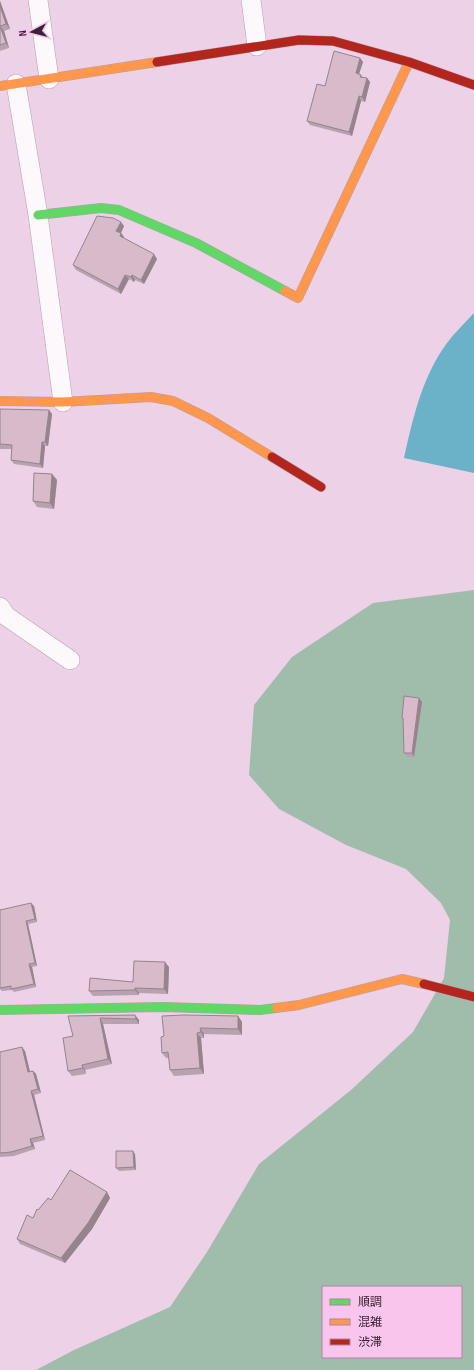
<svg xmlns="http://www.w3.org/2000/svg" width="474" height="1370" viewBox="0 0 474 1370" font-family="'Sofia Sans Condensed','Noto Sans JP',sans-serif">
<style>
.forest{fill:#a0bdac;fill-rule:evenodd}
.water{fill:#6bb2c9}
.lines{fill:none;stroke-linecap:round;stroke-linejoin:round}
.street-casing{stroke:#b79fb2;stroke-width:20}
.fast-casing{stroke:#b79fb2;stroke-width:10}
.slow-casing{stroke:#b79fb2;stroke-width:10}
.jam-casing{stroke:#b79fb2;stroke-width:10}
.street{stroke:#fcf8fb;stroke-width:19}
.fast{stroke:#63d668;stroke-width:9}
.slow{stroke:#ff974d;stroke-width:9}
.jam{stroke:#b3261e;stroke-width:9}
.wall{fill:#b9a1af}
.shaded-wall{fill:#96838e}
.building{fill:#d7bbcb;stroke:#96838e}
</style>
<rect width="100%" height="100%" fill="#edd1e7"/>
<!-- forest -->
<path class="forest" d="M 474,590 L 474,1370 L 36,1370 L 74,1350 L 170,1307 L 207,1252 L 259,1164 L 351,1090 L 413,1032 L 444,978 L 450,920 L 441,903 L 406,869 L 346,845 L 279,809 L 249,775 L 254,705 L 292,657 L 373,603 ZM 323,1287 L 461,1287 L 461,1357 L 323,1357 Z"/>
<!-- water -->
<path class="water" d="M 474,313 L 474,473 L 404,458 C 413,418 422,377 447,343 C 455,332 465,323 474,313 Z"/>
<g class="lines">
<!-- street casing -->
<g class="street-casing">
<g id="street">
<polyline points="38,0 49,79"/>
<polyline points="251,0 257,46"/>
<polyline points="16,84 38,215 63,402"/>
<polyline points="0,607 6,616 70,660"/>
</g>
</g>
<!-- fast casing -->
<g class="fast-casing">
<g id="fast">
<polyline points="38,215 101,208 119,210 196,243 285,291"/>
<polyline points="0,1010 163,1007 260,1010 276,1008"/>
</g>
</g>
<!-- slow casing -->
<g class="slow-casing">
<g id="slow">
<polyline points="0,86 157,62"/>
<polyline points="285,291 298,298 409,62"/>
<polyline points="0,401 63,402 151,397 173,401 208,418 272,457"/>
<polyline points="276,1008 299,1005 402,979 424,984"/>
</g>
</g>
<!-- jam casing -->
<g class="jam-casing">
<g id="jam">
<polyline points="157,62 299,40 333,41 409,62 474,85"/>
<polyline points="272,457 321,487"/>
<polyline points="424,984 474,997"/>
</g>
</g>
<!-- street -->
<use href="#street" class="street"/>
<!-- fast -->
<use href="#fast" class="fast"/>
<!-- slow -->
<use href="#slow" class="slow"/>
<!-- jam -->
<use href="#jam" class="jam"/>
</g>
<!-- wall -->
<g class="wall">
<polygon points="0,1 10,29 4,31 9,48 0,51"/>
<polygon points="360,58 363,62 359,74 361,75 363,77 367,78 370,82 365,102 361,101 352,136 310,125 307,121 325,86"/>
<polygon points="124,226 121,233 124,237 124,238 157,259 144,284 135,280 134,282 129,279 121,294 76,270 73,265"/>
<polygon points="0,409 49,410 52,414 48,446 45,446 43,468 14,464 11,460 12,449 0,449"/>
<polygon points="52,474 57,480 54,509 37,507 33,501"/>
<polygon points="422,702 414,757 407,757 404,753 403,720 402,718"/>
<polygon points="34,906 37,922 28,924 37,966 32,967 36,987 14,992 12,990 2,991 0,989 0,910"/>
<polygon points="169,967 168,994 139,993 139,995 93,996 89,991 133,982"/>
<polygon points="135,1015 139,1020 139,1024 103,1024 112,1064 85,1070 86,1074 72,1076 68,1071 73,1036 68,1016"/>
<polygon points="238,1016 242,1022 242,1035 204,1034 204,1038 201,1038 204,1074 174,1076 170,1070 169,1058 166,1058 162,1053 164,1036"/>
<polygon points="25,1051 30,1072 33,1071 36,1074 41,1093 34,1095 45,1140 33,1143 35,1149 14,1156 0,1157 0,1052"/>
<polygon points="135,1154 136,1170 119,1171 116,1168"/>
<polygon points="107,1192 110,1198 92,1229 65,1263 20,1244 17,1239 33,1218 38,1210 51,1200"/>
</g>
<!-- shaded-wall -->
<g class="shaded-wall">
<polygon points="0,1 10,29 6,24 0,6"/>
<polygon points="0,26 4,31 9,48 6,43"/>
<polygon points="360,58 363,62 358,77 356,73"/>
<polygon points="367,78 370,82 365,102 362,97"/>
<polygon points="359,96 361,101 352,136 349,132"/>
<polygon points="121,222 124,226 120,235 116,231"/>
<polygon points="121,233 124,237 123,240 120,236"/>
<polygon points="154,254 157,259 144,284 141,280"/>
<polygon points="125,275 129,279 121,294 118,289"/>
<polygon points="132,275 135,280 134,282 131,277"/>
<polygon points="49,410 52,414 48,446 45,442"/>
<polygon points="42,442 45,446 43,468 40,464"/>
<polygon points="52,474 57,480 54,509 50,503"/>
<polygon points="419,698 422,702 414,757 412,753"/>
<polygon points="31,903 34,906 37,922 35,919"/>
<polygon points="26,921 28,924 37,966 35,963"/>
<polygon points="165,962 169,967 168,994 164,989"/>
<polygon points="29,964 32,967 36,987 34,984"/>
<polygon points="135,988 139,993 139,995 135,990"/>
<polygon points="135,1015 139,1020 139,1024 136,1019"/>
<polygon points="238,1016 242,1022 242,1035 238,1029"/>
<polygon points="100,1018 103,1024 112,1064 108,1059"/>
<polygon points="200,1028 204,1034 204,1038 201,1032"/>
<polygon points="197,1033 201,1038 204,1074 200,1068"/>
<polygon points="22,1047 25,1051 31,1076 28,1072"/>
<polygon points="82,1065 85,1070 86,1074 83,1068"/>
<polygon points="33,1071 36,1074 41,1093 38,1089"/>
<polygon points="31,1091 34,1095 45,1140 43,1136"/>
<polygon points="30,1139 33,1143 35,1149 32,1146"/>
<polygon points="133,1151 135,1154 136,1170 134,1167"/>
<polygon points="107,1192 110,1198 92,1229 65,1263 61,1258"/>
</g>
<!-- building -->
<g class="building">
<polygon points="0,6 6,24 0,26 6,43 0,45"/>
<polygon points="334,51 360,58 356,73 361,75 360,77 367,78 362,97 359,96 349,132 307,121 317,84 325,86"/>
<polygon points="97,216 113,218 121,222 116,231 121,233 120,236 154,254 141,280 132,275 131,277 125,275 118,289 73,265"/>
<polygon points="0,409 49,410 45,442 42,442 40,464 11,460 12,445 0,444"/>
<polygon points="34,473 52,474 50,503 33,501"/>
<polygon points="404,696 419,698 412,753 404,753 403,718 402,718"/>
<polygon points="31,903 35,919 26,921 35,963 29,964 34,984 11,989 11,986 0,988 0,910"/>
<polygon points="134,961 165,962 164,989 135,988 135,990 89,991 90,978 133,982"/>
<polygon points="135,1015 136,1019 100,1018 108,1059 82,1065 83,1068 68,1071 63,1038 73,1036 68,1016"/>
<polygon points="184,1015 238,1016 238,1029 200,1028 201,1032 197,1033 200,1068 170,1070 168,1052 162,1053 161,1037 164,1036 162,1016"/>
<polygon points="22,1047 28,1072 33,1071 38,1089 31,1091 43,1136 30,1139 32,1146 11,1152 0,1153 0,1052"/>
<polygon points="116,1151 133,1151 134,1167 116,1168"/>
<polygon points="70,1170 107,1192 88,1223 61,1258 17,1239 27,1215 33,1218 37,1209 38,1210 48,1198 51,1200"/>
</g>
<!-- legend -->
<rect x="322" y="1286" width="140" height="72" fill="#f9c5ed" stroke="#ad84a4"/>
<rect x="330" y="1299" width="20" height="6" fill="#63d668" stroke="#ad84a4"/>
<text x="358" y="1306" font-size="12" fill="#3b2236">順調</text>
<rect x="330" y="1319" width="20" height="6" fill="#ff974d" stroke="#ad84a4"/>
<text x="358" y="1326" font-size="12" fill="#3b2236">混雑</text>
<rect x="330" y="1339" width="20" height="6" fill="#b3261e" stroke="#ad84a4"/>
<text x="358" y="1346" font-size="12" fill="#3b2236">渋滞</text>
<!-- north arrow -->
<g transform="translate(32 32) rotate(263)" stroke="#f9c5ed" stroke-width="3" paint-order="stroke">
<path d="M0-3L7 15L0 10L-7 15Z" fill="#3b2236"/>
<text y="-6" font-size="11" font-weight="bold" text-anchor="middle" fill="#3b2236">N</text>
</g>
</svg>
